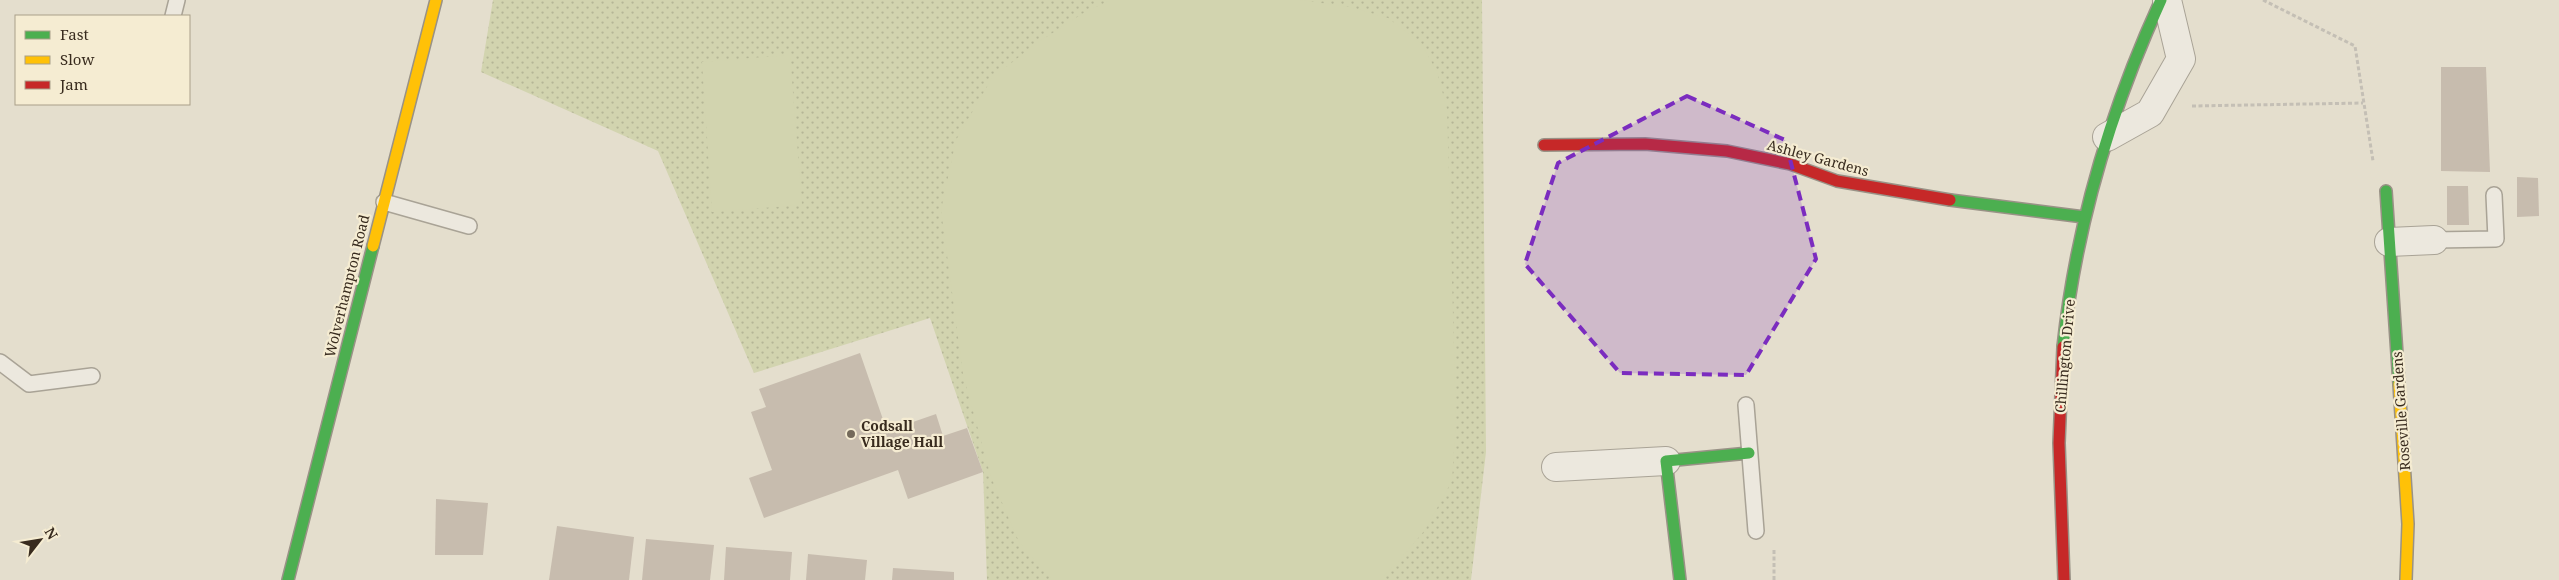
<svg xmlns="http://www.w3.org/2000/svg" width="2559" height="580" viewBox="0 0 2559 580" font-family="'Noto Serif',serif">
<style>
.park{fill:url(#park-dots)}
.pitch{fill:#d2d4af}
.building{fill:#c7bcae}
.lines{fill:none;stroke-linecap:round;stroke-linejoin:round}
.lane-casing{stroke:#a9a396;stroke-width:18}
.street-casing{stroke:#a9a396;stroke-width:30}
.fast-casing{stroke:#999286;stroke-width:14}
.slow-casing{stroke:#999286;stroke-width:14}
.jam-casing{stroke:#999286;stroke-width:14}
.path{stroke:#c4bfb5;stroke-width:3;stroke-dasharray:4 2.5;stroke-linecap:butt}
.lane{stroke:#ece8de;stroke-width:15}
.street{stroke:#ece8de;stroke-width:28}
.fast{stroke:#4caf50;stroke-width:11}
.slow{stroke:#ffc107;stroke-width:11}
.jam{stroke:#c62828;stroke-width:11}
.marked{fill:#7b2cbf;fill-opacity:0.2;stroke:#7b2cbf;stroke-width:4;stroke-dasharray:10 6;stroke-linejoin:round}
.poi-dot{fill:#746a5b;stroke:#f5ecd2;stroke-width:2}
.labels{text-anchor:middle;stroke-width:4.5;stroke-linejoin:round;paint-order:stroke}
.street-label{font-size:14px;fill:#382b1e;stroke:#f5ecd2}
.poi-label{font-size:14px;font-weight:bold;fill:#382b1e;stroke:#f5ecd2;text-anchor:start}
</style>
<defs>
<pattern id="park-dots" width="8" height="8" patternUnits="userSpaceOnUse" patternTransform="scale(1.25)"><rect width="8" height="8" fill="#d2d4af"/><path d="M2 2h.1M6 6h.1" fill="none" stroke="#b5b696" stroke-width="1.8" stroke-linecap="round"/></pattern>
</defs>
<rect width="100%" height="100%" fill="#e4decd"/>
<!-- park -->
<polygon class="park" points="493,0 1482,0 1486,452 1471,580 987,580 983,472 930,318 754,373 658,151 481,72"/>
<!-- pitch -->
<g class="pitch">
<polygon points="1111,0 1300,0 1350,7 1388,18 1421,43 1437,72 1447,109 1456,419 1452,481 1425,530 1397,563 1379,580 1053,580 1019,542 991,477 963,374 941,210 956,140 992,78 1037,43 1085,12"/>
<polygon points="790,55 802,205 712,212 702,62"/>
</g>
<!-- building -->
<g class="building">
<polygon points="2441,67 2486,67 2490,172 2441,171"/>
<polygon points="2517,177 2538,178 2539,216 2517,217"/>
<polygon points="2447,186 2468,186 2469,225 2447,225"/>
<polygon points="860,353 887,431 936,414 943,436 967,428 983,472 908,499 898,470 764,518 749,478 772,470 751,412 766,407 759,389"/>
<polygon points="436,499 488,503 483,555 435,555"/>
<polygon points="557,526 634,537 629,580 549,580"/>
<polygon points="646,539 714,545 710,580 642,580"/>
<polygon points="726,547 792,552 790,580 724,580"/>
<polygon points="808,554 867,560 865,580 806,580"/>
<polygon points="893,568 954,572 954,580 892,580"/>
</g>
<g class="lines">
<!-- lane casing -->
<g class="lane-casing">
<g id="lane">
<polyline points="173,16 177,0"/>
<polyline points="384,202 469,226"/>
<polyline points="2434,240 2496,239 2494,195"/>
<polyline points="0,362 29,384 92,376"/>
<polyline points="1746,405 1756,531"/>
</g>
</g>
<!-- street casing -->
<g class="street-casing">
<g id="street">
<polyline points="2107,137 2150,113 2181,59 2167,0"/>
<polyline points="2389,242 2434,240"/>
<polyline points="1556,467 1666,461"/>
</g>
</g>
<!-- fast casing -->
<g class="fast-casing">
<g id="fast">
<polyline points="2386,191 2399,384"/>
<polyline points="1950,200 2084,217"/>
<path d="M 2063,347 C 2076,225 2110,111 2161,0"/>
<polyline points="288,580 373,246"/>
<polyline points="1680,580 1666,461 1749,453"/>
</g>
</g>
<!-- slow casing -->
<g class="slow-casing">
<g id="slow">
<polyline points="373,246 436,0"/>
<polyline points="2399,384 2408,524 2406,580"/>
</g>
</g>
<!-- jam casing -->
<g class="jam-casing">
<g id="jam">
<polyline points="1544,145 1645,144 1727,151 1790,164 1837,181 1950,200"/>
<polyline points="2063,347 2059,443 2064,580"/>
</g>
</g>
<!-- path -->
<g class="path">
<polyline points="2263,0 2355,46 2373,161"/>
<polyline points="2192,106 2363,103"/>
<polyline points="1774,550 1774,580"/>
</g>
<!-- lane -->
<use href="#lane" class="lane"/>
<!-- street -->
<use href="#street" class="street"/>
<!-- fast -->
<use href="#fast" class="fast"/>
<!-- slow -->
<use href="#slow" class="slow"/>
<!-- jam -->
<use href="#jam" class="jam"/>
</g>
<!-- marked area -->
<path class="marked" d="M 1687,96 L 1785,140 L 1816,259 L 1746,375 L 1620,373 L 1525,264 L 1558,163 Z"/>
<!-- markers -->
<circle class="poi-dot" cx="851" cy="434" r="5"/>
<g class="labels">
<!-- street labels -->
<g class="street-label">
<text transform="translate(1818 158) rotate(15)" y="5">Ashley Gardens</text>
<text transform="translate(347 286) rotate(-76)" y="5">Wolverhampton Road</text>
<text transform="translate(2065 356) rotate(-85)" y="5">Chillington Drive</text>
<text transform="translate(2401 411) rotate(-94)" y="5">Roseville Gardens</text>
</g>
<!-- poi labels -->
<g class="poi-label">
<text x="861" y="431">Codsall<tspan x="861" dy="16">Village Hall</tspan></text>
</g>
</g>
<!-- legend -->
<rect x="15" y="15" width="175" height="90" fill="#f5ecd2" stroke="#a99f8a"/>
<rect x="25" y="31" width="25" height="8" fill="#4caf50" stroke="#a99f8a"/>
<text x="60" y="40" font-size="15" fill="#382b1e">Fast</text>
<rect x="25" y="56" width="25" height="8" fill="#ffc107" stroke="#a99f8a"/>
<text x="60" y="65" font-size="15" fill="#382b1e">Slow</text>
<rect x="25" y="81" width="25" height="8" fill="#c62828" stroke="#a99f8a"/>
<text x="60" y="90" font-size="15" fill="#382b1e">Jam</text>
<!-- north arrow -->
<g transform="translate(40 540) rotate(59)" stroke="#f5ecd2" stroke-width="4" paint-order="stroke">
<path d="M0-4L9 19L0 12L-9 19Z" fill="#382b1e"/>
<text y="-8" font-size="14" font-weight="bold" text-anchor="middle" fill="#382b1e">N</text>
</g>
</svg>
